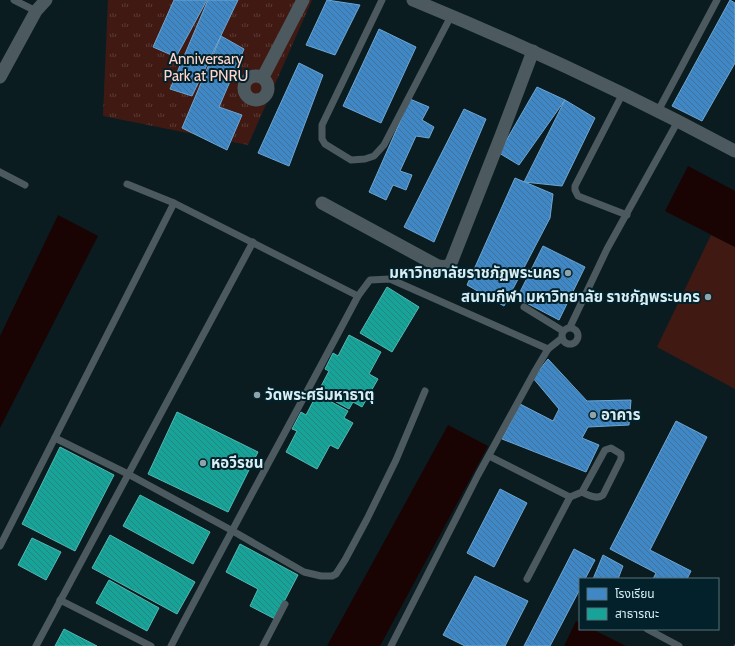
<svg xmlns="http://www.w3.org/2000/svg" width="735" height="646" viewBox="0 0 735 646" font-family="Cabin,'Noto Sans Thai',sans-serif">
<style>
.park{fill:url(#park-tufts)}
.garden{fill:#401913}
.water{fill:#1a0303}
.schools{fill:url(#schools-back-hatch);stroke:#6da6d3}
.public{fill:url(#public-back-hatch);stroke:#51b9b3}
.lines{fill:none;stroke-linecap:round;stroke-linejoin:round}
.path{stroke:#475559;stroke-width:2;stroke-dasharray:3 3;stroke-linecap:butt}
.lane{stroke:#4c5a5f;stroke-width:7}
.street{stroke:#4c5a5f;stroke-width:13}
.poi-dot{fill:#90a3aa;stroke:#02212a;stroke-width:1.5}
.labels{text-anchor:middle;stroke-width:4;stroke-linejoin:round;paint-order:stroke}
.park-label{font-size:15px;fill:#ffd5cd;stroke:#02212a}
.poi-label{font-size:15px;font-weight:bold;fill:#d7ecf3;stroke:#02212a;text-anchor:start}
</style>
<defs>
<pattern id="park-tufts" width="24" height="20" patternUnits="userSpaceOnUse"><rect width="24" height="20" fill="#401913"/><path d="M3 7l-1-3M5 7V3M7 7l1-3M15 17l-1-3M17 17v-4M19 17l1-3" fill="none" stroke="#5b3b36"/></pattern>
<pattern id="schools-back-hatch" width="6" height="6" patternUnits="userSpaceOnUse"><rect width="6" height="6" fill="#3f88c5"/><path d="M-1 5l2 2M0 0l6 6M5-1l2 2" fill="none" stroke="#3f719a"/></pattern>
<pattern id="public-back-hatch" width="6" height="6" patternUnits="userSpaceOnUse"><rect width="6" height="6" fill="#17a398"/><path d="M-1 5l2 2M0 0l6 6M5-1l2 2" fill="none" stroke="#238780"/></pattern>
</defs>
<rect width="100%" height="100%" fill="#0b1c21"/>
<!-- park -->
<polygon class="park" points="108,0 312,0 248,145 103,116"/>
<!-- garden -->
<polygon class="garden" points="711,235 735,247 735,389 657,347"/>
<!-- water -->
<g class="water">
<polygon points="688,166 735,191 735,247 665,211"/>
<polygon points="58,215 98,236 0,428 0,336"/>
<polygon points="448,425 488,446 380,646 327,646"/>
<polygon points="576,621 580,623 580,629 592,629 626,646 564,646"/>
</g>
<!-- schools -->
<g class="schools">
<polygon points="174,0 207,0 176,57 153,47"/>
<polygon points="208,0 238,0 192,96 170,89"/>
<polygon points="327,0 360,5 335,55 306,45"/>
<polygon points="730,0 735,3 735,63 702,121 672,106"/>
<polygon points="379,29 416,47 381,123 343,106"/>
<polygon points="221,36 244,49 219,107 242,115 227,150 182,128"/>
<polygon points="299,63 323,75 289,166 258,153"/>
<polygon points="537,87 565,100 519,165 499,153"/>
<polygon points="410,99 429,107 422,120 434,127 429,138 416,136 400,171 412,175 406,190 393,185 386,200 369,192"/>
<polygon points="565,100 595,118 562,186 524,182"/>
<polygon points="464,109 486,119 434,242 404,227"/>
<polygon points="515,178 553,194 550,218 504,306 467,285"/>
<polygon points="543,246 585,267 559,320 517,298"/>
<polygon points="548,359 587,401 631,400 629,425 588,427 582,438 599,445 586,472 502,439 520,404 553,421 559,409 533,378"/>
<polygon points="676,421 707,437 650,550 691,571 687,579 653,579 656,573 610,549"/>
<polygon points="500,489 527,503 494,567 467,553"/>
<polygon points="574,549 595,560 585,579 580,579 580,589 550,646 524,646"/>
<polygon points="603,555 623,566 618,579 593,579"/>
<polygon points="475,576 528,601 505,646 465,646 443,635"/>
</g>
<!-- public -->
<g class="public">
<polygon points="387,287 419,307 392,352 360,333"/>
<polygon points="349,335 381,352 369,374 378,379 362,407 353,402 349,409 318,392 329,371 325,369 333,353 338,356"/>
<polygon points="317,394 348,411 344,418 353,423 338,449 330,445 317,469 286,452 297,431 292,429 301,412 306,415"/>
<polygon points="177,412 258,452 228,512 148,474"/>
<polygon points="60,447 114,475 75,551 22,524"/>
<polygon points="140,495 210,532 193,564 123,526"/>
<polygon points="110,535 195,582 177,614 92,568"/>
<polygon points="32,538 61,552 46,580 18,565"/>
<polygon points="240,544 298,575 275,619 250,606 258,589 226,572"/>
<polygon points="109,580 159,608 147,631 96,603"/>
<polygon points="64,629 97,646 55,646"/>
</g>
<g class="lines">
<!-- path -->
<polyline class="path" points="734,646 735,645"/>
<!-- lane -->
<g class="lane">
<polyline points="14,0 36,11"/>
<polyline points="382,0 322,125 322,139 325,144 351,160 365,159 374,156 384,145 451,16"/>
<polyline points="623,93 575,186 575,190 578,196 627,215"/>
<polyline points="658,111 717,0"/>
<polyline points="0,172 25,185"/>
<polyline points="127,184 174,203 358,296"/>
<polyline points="524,307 563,331"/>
<polyline points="570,327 607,249 678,121"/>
<circle cx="570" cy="336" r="8"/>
<polyline points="55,438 128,474 231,530 304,572 321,576 332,576 336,574 345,560 367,519 396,460 425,391"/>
<polyline points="489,456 570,497"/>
<polyline points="0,546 174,203"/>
<path d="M 527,579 L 570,497 L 582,492 C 588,495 597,500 603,495 L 621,459 L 621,454 L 611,448 L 605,450 L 582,492"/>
<polyline points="60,600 151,646"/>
<polyline points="647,629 679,646"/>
<polyline points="36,646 253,242"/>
<path d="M 171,646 C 232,529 296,413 358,296 L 370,280 L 390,279 L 548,349"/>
<polyline points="263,646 285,604"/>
<polyline points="391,646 478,475 535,371 548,349 562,338"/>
</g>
<!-- street -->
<g class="street">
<path d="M 413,0 C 523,45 630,95 735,151"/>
<circle cx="256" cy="88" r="12"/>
<polyline points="0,77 36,11 46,0"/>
<polyline points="263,77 303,0"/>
<path d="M 322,203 L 438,266 C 444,267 447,267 451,263 L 501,136 L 533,51"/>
</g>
</g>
<!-- markers -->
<g class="poi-dot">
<circle cx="568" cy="273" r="4"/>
<circle cx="708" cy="297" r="4"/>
<circle cx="257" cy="395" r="4"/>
<circle cx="593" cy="415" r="4"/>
<circle cx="203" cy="463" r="4"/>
</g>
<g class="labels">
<!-- park labels -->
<g class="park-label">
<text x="206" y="64">Anniversary<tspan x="206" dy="17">Park at PNRU</tspan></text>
</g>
<!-- poi labels -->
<g class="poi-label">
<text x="560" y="278" text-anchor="end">มหาวิทยาลัยราชภัฏพระนคร</text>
<text x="700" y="302" text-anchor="end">สนามกีฬา มหาวิทยาลัย ราชภัฎพระนคร</text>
<text x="265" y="400">วัดพระศรีมหาธาตุ</text>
<text x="601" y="420">อาคาร</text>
<text x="211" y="468">หอวีรชน</text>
</g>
</g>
<!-- legend -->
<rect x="579" y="578" width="140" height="52" fill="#02212a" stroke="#57727a"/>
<rect x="587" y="588" width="20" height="12" fill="#3f88c5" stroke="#57727a"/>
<text x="615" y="598" font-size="12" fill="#d7ecf3">โรงเรียน</text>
<rect x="587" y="608" width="20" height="12" fill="#17a398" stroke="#57727a"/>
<text x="615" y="618" font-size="12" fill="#d7ecf3">สาธารณะ</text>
</svg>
